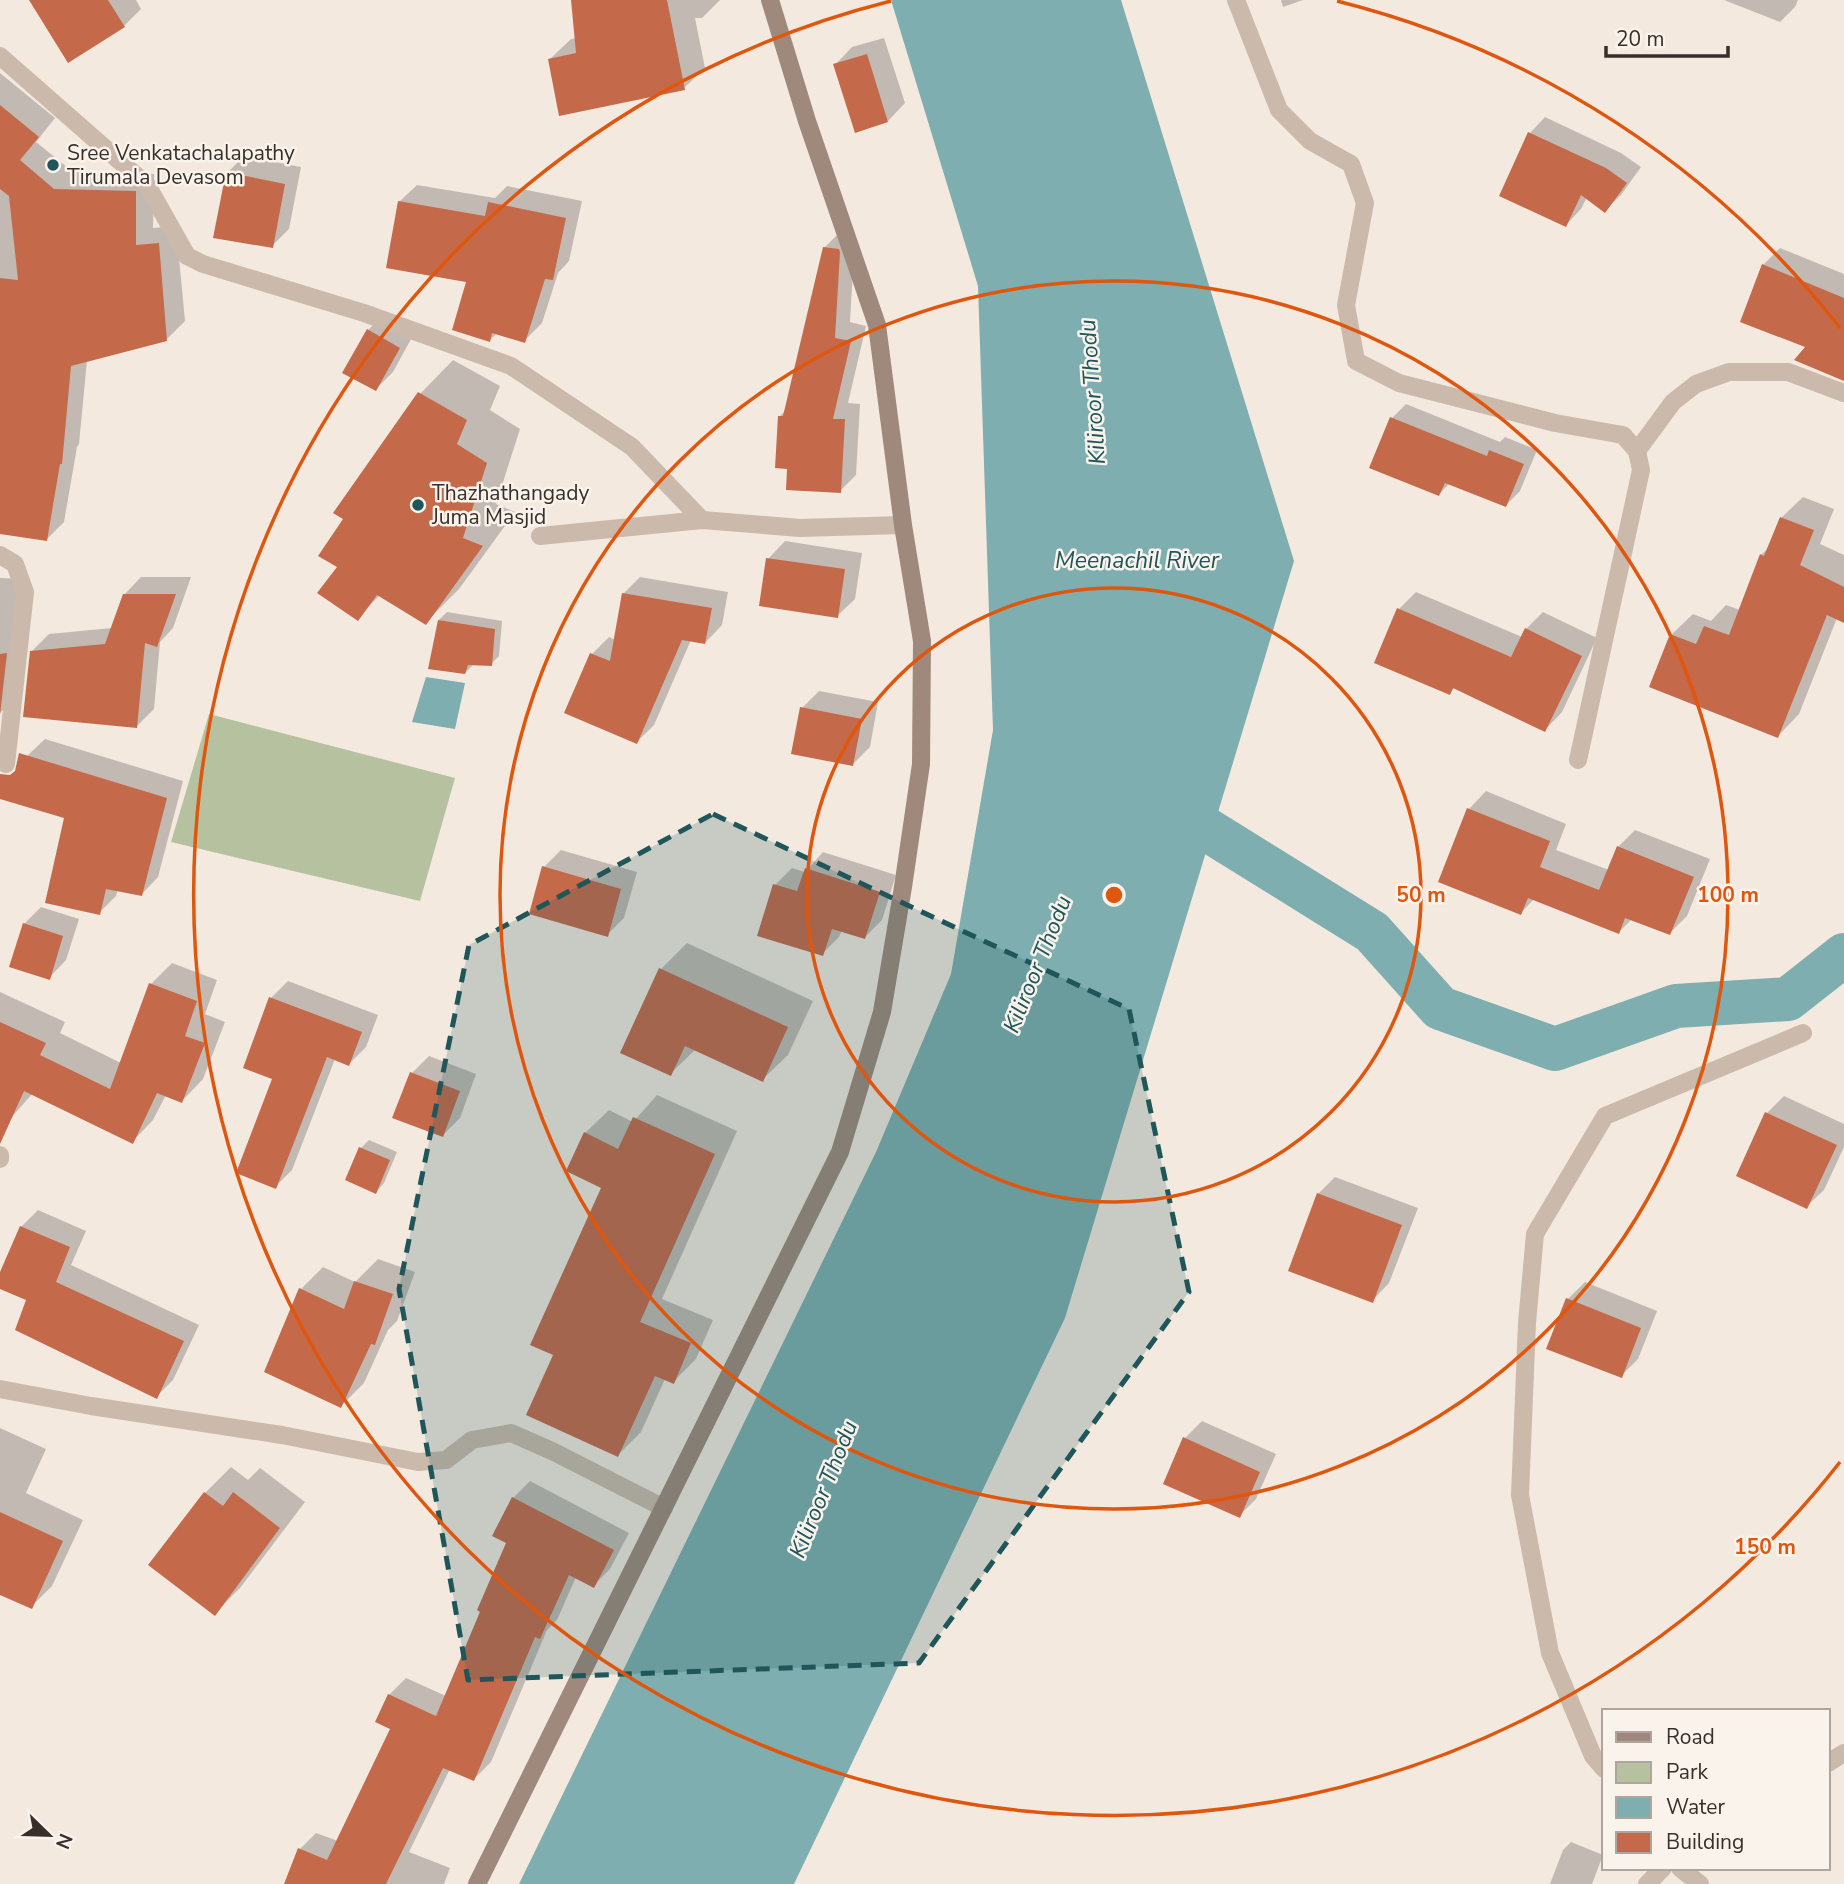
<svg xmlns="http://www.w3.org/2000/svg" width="1844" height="1884" viewBox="0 0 1844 1884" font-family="'Nunito Sans',sans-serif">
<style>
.green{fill:#b6c29f}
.water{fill:#7eaeb0}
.shadow{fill:#0003}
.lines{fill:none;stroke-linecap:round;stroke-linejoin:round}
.canal{stroke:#7eaeb0;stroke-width:44}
.building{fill:#c5694b}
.service{stroke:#cbb9ab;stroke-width:18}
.minor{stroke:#cbb9ab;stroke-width:18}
.secondary{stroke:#9f897c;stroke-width:18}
.marked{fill:#1f565a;fill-opacity:0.2;stroke:#1f565a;stroke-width:5;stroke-dasharray:14 9;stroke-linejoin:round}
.ring{fill:none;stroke:#df570e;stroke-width:3.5}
.poi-dot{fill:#1f565a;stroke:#faf3ec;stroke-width:2.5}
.labels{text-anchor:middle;stroke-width:5;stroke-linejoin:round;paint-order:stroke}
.poi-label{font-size:21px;fill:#392f2a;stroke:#faf3ec;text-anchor:start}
.water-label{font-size:23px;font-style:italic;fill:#1f565a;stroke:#faf3ec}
.centre{fill:#df570e;stroke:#faf3ec;stroke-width:3.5}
.ring-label{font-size:21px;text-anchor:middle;font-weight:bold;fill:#df570e;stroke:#faf3ec;stroke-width:5;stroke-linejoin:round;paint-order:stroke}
</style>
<rect width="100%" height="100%" fill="#f3e9df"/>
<!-- green -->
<polygon class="green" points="209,714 455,778 420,901 171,842"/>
<!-- water -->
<g class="water">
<polygon points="891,0 1121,0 1294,561 1065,1318 794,1884 519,1884 876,1152 951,974 993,730 978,286"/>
<polygon points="426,677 465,683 455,729 412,722"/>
</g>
<!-- shadow -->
<g class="shadow">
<polygon points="31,0 136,0 141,9 124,26"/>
<polygon points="573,0 720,0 702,18 695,18 705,68 684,88 550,59 571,39 576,38"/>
<polygon points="1281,0 1303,0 1283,7"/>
<polygon points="1724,0 1798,0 1795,7 1780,22"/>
<polygon points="884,38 905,103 888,121 835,65 852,47"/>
<polygon points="0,73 55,118 36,142 73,172 154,174 153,228 176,226 185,321 166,340 87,360 79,444 77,447 64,522 46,540 0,532"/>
<polygon points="1545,117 1621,153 1641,167 1621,195 1605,210 1587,197 1581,209 1566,225 1501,195 1530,133"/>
<polygon points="244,156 301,167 289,229 272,246 227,173"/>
<polygon points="417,185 495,198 507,186 582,201 569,261 558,273 542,323 524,341 497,333 490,340 468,281 399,202"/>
<polygon points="840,232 855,235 850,322 866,326 848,403 860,404 856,475 840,491 789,468 779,417 786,410 824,248"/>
<polygon points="1780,248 1844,274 1844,379 1808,346 1763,265"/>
<polygon points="386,313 416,330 393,372 376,389 368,330"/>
<polygon points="453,360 500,386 490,410 520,429 496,504 515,512 459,589 426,622 380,595 357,618 340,566 346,518 420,394"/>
<polygon points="1406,404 1500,442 1505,437 1537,450 1520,491 1506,505 1450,483 1439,494 1392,418"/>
<polygon points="1803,497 1834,509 1820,544 1844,555 1844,614 1837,618 1799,714 1778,736 1671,635 1693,614 1711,621 1726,605 1740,610 1761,555 1770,546 1781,518"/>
<polygon points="785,541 862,553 855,599 837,616 768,559"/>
<polygon points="141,577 191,577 173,628 160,642 154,709 136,727 32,651 49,634 112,628 124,595"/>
<polygon points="640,577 728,592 722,625 705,643 691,640 654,725 637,742 592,654 609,637 615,640 623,594"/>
<polygon points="0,578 25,579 15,698 0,713"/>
<polygon points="1416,592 1522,637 1526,629 1543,612 1597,638 1562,712 1545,730 1455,687 1450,693 1399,609"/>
<polygon points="447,612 502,621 499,656 491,664 474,664 465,673 439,620"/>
<polygon points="819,691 878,702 870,747 853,764 802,708"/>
<polygon points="45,739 183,781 158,877 141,895 118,889 116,896 99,913 66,817 27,756"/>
<polygon points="1486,791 1566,824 1556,850 1609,870 1618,847 1635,830 1710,859 1687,916 1670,933 1632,919 1619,932 1534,899 1521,913 1440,881 1469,809"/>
<polygon points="561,850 637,872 624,918 607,935 544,867"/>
<polygon points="823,852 896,875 882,920 865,937 842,930 839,937 822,954 775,885 792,868 805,872"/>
<polygon points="41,907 79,919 66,960 49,978 24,924"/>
<polygon points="687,943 813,1001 788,1055 762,1080 696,1049 670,1074 623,1052 661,969"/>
<polygon points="172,963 217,980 205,1014 225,1022 203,1079 182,1101 166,1095 153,1120 132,1142 33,1093 10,1119 0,1114 0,992 65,1022 60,1033 121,1063 151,984"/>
<polygon points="288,981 378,1015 366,1047 349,1064 335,1059 292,1170 275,1187 271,998"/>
<polygon points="429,1056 476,1074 460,1118 443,1135 412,1073"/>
<polygon points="657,1095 737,1131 662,1299 713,1320 696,1359 673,1382 665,1379 641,1432 618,1455 555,1354 603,1187 585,1133 609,1110 633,1122"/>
<polygon points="1784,1096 1844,1124 1844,1147 1824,1190 1806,1207 1767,1113"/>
<polygon points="369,1140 397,1152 384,1183 376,1192 361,1148"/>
<polygon points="1335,1177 1418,1208 1389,1283 1372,1301 1318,1194"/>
<polygon points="38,1210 86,1231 71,1265 199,1325 173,1380 157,1396 28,1299 0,1287 0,1276 21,1227"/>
<polygon points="378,1259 415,1272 397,1321 388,1330 364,1383 341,1406 301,1289 323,1267 355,1282"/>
<polygon points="1585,1282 1657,1311 1638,1359 1621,1376 1568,1299"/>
<polygon points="1202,1421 1276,1454 1256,1499 1239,1516 1185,1438"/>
<polygon points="0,1428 46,1449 26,1493 83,1520 52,1586 31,1607 0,1593"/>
<polygon points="231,1467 248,1480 260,1468 305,1502 240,1588 214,1614 150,1565 205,1493"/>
<polygon points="530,1481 629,1533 610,1569 593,1586 576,1577 557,1620 547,1630 491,1762 474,1779 450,1769 409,1852 450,1868 444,1884 286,1884 300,1849 316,1833 338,1841 392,1728 389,1695 406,1678 446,1696 508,1542 513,1498"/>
<polygon points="1571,1842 1603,1855 1592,1884 1550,1884 1563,1850"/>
</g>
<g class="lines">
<!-- canal -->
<polyline class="canal" points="1161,801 1372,932 1440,1008 1555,1049 1676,1006 1788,999 1844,955"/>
</g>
<!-- building -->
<g class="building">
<polygon points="29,0 108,0 125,27 68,63"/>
<polygon points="571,0 667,0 685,90 559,116 548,59 576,53"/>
<polygon points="867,54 888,122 855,133 833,64"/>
<polygon points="0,105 39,137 20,160 54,189 136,191 136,245 159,243 167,341 71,366 62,464 60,464 47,541 0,534 0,278 18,280 9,196 0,189"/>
<polygon points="1528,132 1606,168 1627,183 1605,213 1581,195 1566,227 1499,196"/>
<polygon points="226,172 285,184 273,248 213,238"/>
<polygon points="398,201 485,216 488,202 566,218 553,280 545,279 525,343 492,333 490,342 452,330 466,282 386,268"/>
<polygon points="823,247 839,249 840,252 835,338 851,341 833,419 845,419 841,493 786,490 787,469 775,468 778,416 783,416"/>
<polygon points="1762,264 1844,298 1844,381 1794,360 1805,347 1740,322"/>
<polygon points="367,329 400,348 376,391 342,373"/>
<polygon points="418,392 467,420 457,444 487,463 463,538 483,546 426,625 377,595 358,621 317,593 337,567 318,556 343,519 333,513"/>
<polygon points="1390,417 1487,456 1489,450 1524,464 1506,507 1445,483 1439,496 1369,468"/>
<polygon points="1780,517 1814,530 1800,565 1844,587 1844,623 1827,615 1778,738 1649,687 1670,634 1696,644 1704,626 1729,635 1760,554 1764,556"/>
<polygon points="766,558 845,569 838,618 759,606"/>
<polygon points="622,593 712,608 705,644 682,640 637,744 564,713 590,653 610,661"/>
<polygon points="123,594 176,594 157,647 145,643 137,728 23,717 30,651 105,644"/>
<polygon points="1397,608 1511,657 1525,628 1582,656 1545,732 1453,688 1450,695 1374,663"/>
<polygon points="438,620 495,629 492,666 468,665 465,674 428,669"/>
<polygon points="7,653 0,715 0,654"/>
<polygon points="800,707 862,719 853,766 791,754"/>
<polygon points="19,753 167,798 142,896 106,889 100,915 45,903 64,818 0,799 0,774 10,775 15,771"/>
<polygon points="1467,808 1550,841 1540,867 1599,890 1617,846 1694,877 1670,935 1625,918 1619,934 1528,898 1521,915 1438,882"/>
<polygon points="542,866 621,889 608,937 529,914"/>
<polygon points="805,868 880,892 865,939 832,929 823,956 757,936 773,884 797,891"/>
<polygon points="23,923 63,936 50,980 9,967"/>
<polygon points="659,968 788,1027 763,1082 685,1046 671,1076 620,1053"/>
<polygon points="149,983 197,1001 185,1036 205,1043 182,1103 157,1093 133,1144 24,1091 0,1144 0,1022 46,1043 40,1055 110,1089"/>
<polygon points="269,997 362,1032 349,1066 327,1057 276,1189 236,1173 272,1079 243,1068"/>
<polygon points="410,1072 460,1091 443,1137 392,1118"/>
<polygon points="1765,1112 1837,1145 1807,1209 1736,1176"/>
<polygon points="633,1117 715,1154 640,1322 691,1343 674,1384 655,1376 618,1457 526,1415 553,1355 530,1345 601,1188 566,1171 584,1132 618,1149"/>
<polygon points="359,1147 390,1160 376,1194 345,1180"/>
<polygon points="1317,1193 1402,1225 1373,1303 1288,1271"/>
<polygon points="20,1226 70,1247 56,1282 184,1341 157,1399 15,1330 26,1300 0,1289 0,1272"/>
<polygon points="354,1281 393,1294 375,1345 371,1344 341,1408 264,1372 299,1288 344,1309"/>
<polygon points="1566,1298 1641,1328 1622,1378 1546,1349"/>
<polygon points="1183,1437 1260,1472 1240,1518 1163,1484"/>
<polygon points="204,1492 223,1506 233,1492 280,1528 215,1616 148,1565"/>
<polygon points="512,1497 614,1550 594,1588 569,1575 540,1639 535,1637 474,1781 443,1768 386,1884 284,1884 298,1848 327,1860 390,1729 375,1722 388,1694 436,1716 480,1612 477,1610 506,1543 492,1536"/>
<polygon points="0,1512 63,1541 32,1609 0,1595"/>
</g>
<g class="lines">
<!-- service -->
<polyline class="service" points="540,536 702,520 800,528 903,525"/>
<!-- minor -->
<g class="minor">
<polyline points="1236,0 1279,110 1310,141 1351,164 1365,203 1346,305 1356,361 1399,383 1555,423 1623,435 1637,451 1641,470 1578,760"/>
<polyline points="0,56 147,185 187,256 203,264 364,313 511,366 632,447 702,520"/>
<polyline points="1637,451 1673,402 1696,384 1729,372 1788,372 1844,393"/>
<polyline points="0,555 15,564 25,592 6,764"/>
<polyline points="0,1155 0,1159"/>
<polyline points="0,1389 91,1406 282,1435 418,1462 446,1460 472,1440 511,1433 552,1451 664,1508"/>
<polyline points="1828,1763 1844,1753"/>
<polyline points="1604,1769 1593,1756 1550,1653 1520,1495 1527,1323 1535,1234 1605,1116 1803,1033"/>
<polyline points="1680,1868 1700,1884"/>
<polyline points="1647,1884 1663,1868"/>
</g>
<!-- secondary -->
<polyline class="secondary" points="477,1884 840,1152 882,1012 903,887 921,764 922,641 903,525 877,325 807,121 770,0"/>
</g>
<!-- marked area -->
<path class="marked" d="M 713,814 L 1129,1009 L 1189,1292 L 919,1663 L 468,1680 L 399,1289 L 469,945 Z"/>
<!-- distance rings -->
<g class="ring">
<circle cx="1114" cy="895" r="307"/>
<circle cx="1114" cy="895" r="614"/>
<path d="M1840 1462A921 921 0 1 1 891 1M1337 1A921 921 0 0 1 1840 328"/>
</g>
<!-- markers -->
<g class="poi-dot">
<circle cx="53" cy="165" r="7"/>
<circle cx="418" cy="505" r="7"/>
</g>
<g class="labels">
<!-- poi labels -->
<g class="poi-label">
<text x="67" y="160">Sree Venkatachalapathy<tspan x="67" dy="24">Tirumala Devasom</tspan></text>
<text x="432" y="500">Thazhathangady<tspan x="432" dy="24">Juma Masjid</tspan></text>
</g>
<!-- water labels -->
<g class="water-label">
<text transform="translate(1092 392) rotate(-94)" y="8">Kiliroor Thodu</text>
<text x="1137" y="568">Meenachil River</text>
<text transform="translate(1037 964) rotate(-68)" y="8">Kiliroor Thodu</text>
<text transform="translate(823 1489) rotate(-68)" y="8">Kiliroor Thodu</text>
</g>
</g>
<circle cx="1114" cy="895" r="10" class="centre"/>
<g class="ring-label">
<text x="1421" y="902">50 m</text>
<text x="1728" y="902">100 m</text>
<text x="1765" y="1554">150 m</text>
</g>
<!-- legend -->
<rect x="1602" y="1709" width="228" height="161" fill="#faf3ec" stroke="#ada59e" stroke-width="2"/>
<rect x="1616" y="1732" width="35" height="10" fill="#9f897c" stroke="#ada59e" stroke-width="2"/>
<text x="1666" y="1744" font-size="21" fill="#392f2a">Road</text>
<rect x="1616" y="1762" width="35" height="21" fill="#b6c29f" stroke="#ada59e" stroke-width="2"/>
<text x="1666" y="1779" font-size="21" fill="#392f2a">Park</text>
<rect x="1616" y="1797" width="35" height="21" fill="#7eaeb0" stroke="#ada59e" stroke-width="2"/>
<text x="1666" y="1814" font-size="21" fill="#392f2a">Water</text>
<rect x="1616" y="1832" width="35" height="21" fill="#c5694b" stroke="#ada59e" stroke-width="2"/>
<text x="1666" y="1849" font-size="21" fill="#392f2a">Building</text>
<!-- north arrow -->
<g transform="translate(49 1835) rotate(113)" stroke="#faf3ec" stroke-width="5" paint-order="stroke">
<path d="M0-5L12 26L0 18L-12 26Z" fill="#392f2a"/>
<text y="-10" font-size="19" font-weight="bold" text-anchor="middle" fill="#392f2a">N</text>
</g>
<!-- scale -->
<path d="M1606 46v10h122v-10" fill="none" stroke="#392f2a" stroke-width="3.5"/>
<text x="1616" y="46" font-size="21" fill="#392f2a" stroke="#faf3ec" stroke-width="5" paint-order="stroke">20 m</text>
</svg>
